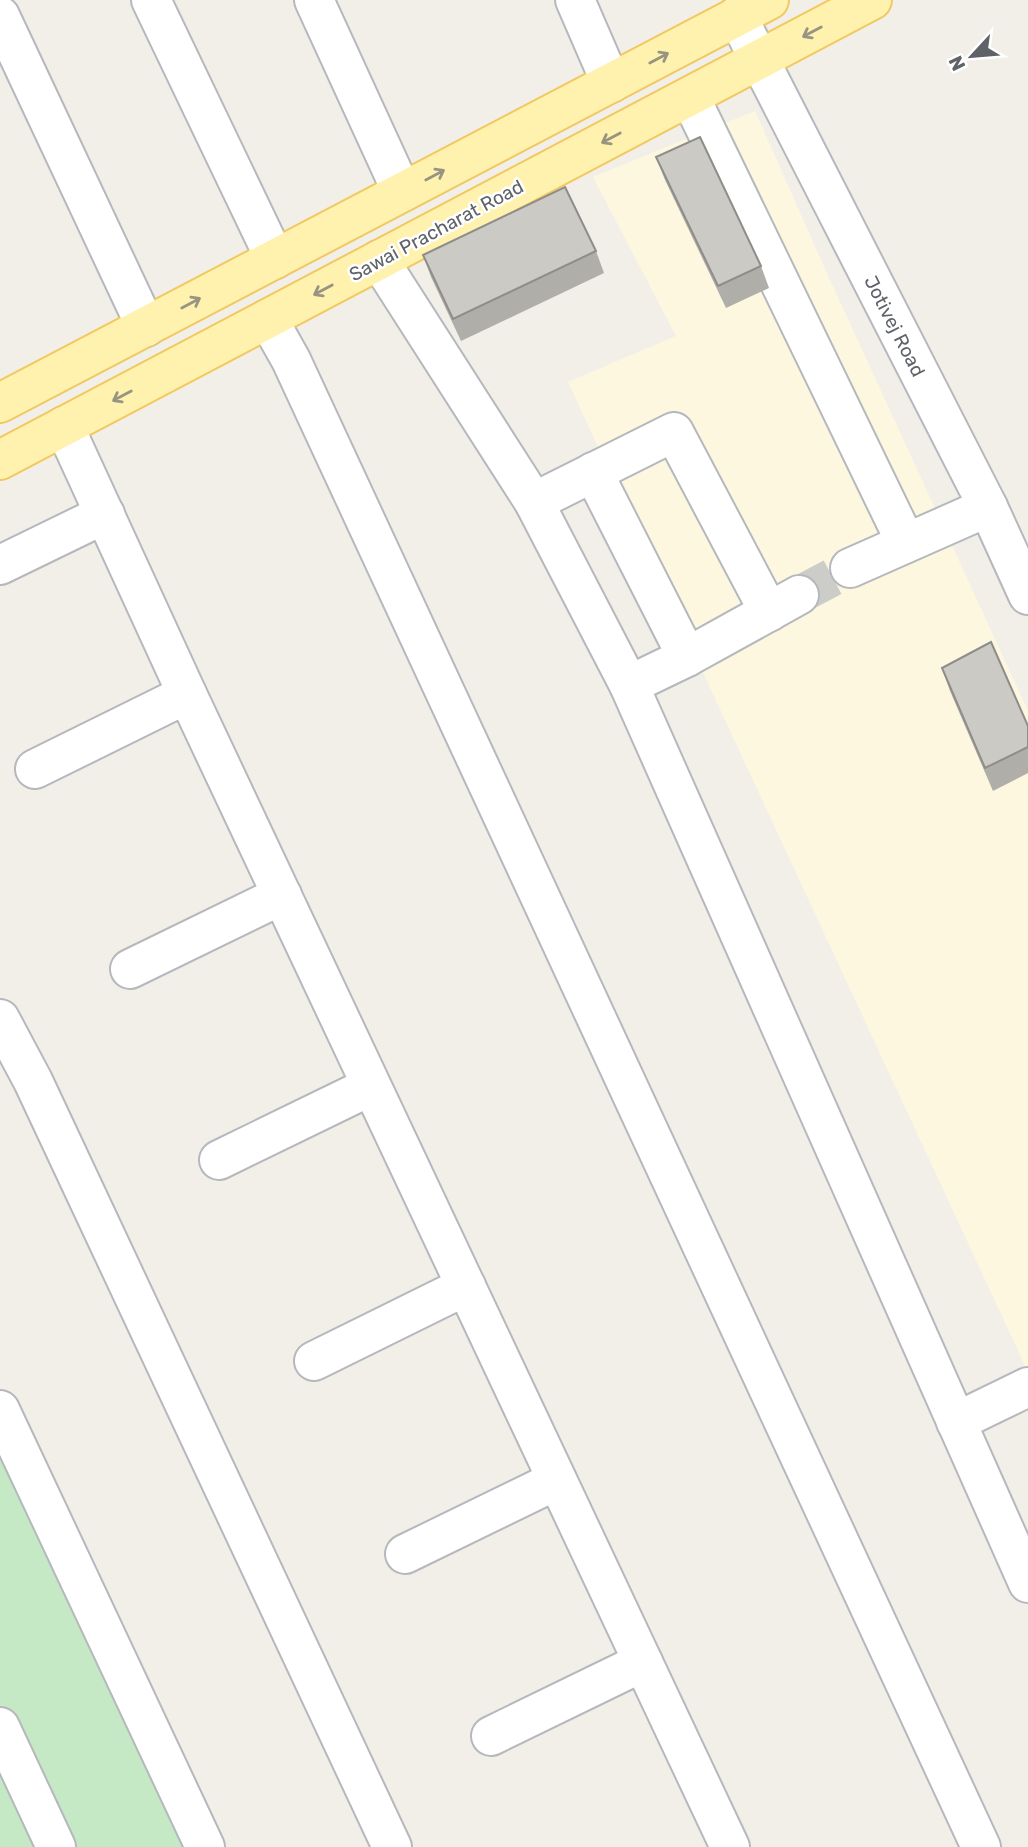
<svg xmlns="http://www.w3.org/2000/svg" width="1028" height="1847" viewBox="0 0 1028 1847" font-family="Rubik,sans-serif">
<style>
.commercial{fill:#fef7e0}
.green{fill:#c5e8c5}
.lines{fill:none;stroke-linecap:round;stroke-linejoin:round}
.minor-tunnel{stroke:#ccccc8;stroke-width:38;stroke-dasharray:38 19;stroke-linecap:butt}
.minor-casing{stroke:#b5b8bc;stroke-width:42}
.major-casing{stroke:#f2c960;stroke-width:42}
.minor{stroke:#fff;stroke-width:38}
.major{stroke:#fff2af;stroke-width:38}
.wall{fill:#afaea9}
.building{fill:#cccac5;stroke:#8f8d8a;stroke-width:2}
.oneway{stroke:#979581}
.labels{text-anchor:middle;stroke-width:5;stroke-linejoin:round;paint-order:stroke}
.street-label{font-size:19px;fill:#5f6368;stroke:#fff}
</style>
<rect width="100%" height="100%" fill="#f1efe8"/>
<!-- commercial -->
<polygon class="commercial" points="755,111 825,269 1028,711 1028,1372 568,382 676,336 593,177"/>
<!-- green -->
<polygon class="green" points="0,1432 193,1847 0,1847"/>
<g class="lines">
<!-- minor-tunnel -->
<polyline class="minor-tunnel" points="799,595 850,568"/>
<!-- minor casing -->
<g class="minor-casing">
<g id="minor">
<polyline points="151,0 275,259"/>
<polyline points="314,0 402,192"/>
<polyline points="575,0 611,83"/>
<polyline points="0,16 146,327"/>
<polyline points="737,16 988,507 1028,595"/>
<polyline points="690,97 906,543"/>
<polyline points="379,260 534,502 629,685 1028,1583"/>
<polyline points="268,319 291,360 981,1847"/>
<polyline points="64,426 187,694 730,1847"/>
<polyline points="593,472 687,657"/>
<polyline points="534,502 674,432 769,612"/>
<polyline points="0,565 105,514"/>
<polyline points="850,568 988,507"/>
<polyline points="629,685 687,657 799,595"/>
<polyline points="35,769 187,694"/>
<polyline points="130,969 282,895"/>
<polyline points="0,1019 33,1081 392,1847"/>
<polyline points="219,1160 371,1086"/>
<polyline points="314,1361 466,1286"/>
<polyline points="0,1410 205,1847"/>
<polyline points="956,1422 1028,1387"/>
<polyline points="405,1554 557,1480"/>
<polyline points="0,1727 56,1847"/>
<polyline points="491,1736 643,1662"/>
</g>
</g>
<!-- major casing -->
<g class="major-casing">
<g id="major">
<polyline points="0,403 769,0"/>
<polyline points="0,460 872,0"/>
</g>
</g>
<!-- minor -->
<use href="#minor" class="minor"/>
<!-- major -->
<use href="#major" class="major"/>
</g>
<!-- wall -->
<g class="wall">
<polygon points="656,157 761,266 769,288 726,308 665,180"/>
<polygon points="596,251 604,273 461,341 431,277 423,255"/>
<polygon points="942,668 1028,726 1028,773 993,791 950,691"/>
</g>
<!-- building -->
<g class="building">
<polygon points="700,137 761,266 718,286 656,157"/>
<polygon points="565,187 596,251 453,319 423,255"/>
<polygon points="991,642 1028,726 1028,747 985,768 942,668"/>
</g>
<!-- one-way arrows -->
<defs><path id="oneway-shaft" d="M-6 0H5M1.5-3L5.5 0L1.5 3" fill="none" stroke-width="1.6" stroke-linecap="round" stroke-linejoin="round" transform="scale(1.75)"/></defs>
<g class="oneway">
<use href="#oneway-shaft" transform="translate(812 32) rotate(152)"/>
<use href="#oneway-shaft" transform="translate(659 58) rotate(-28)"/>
<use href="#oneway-shaft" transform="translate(611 138) rotate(152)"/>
<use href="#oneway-shaft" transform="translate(435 175) rotate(-28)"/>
<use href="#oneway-shaft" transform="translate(323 290) rotate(152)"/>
<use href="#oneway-shaft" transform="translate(191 303) rotate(-28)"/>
<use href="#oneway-shaft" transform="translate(122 396) rotate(152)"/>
</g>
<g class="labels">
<!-- street labels -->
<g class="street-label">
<text transform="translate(436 230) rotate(-28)" y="7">Sawai Pracharat Road</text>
<text transform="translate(895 326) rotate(63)" y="7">Jotivej Road</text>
</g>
</g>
<!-- north arrow -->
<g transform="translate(972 56) rotate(244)" stroke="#ffffff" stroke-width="5" paint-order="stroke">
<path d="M0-5L12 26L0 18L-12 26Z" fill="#5f6368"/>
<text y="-10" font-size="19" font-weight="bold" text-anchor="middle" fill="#5f6368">N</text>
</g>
</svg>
